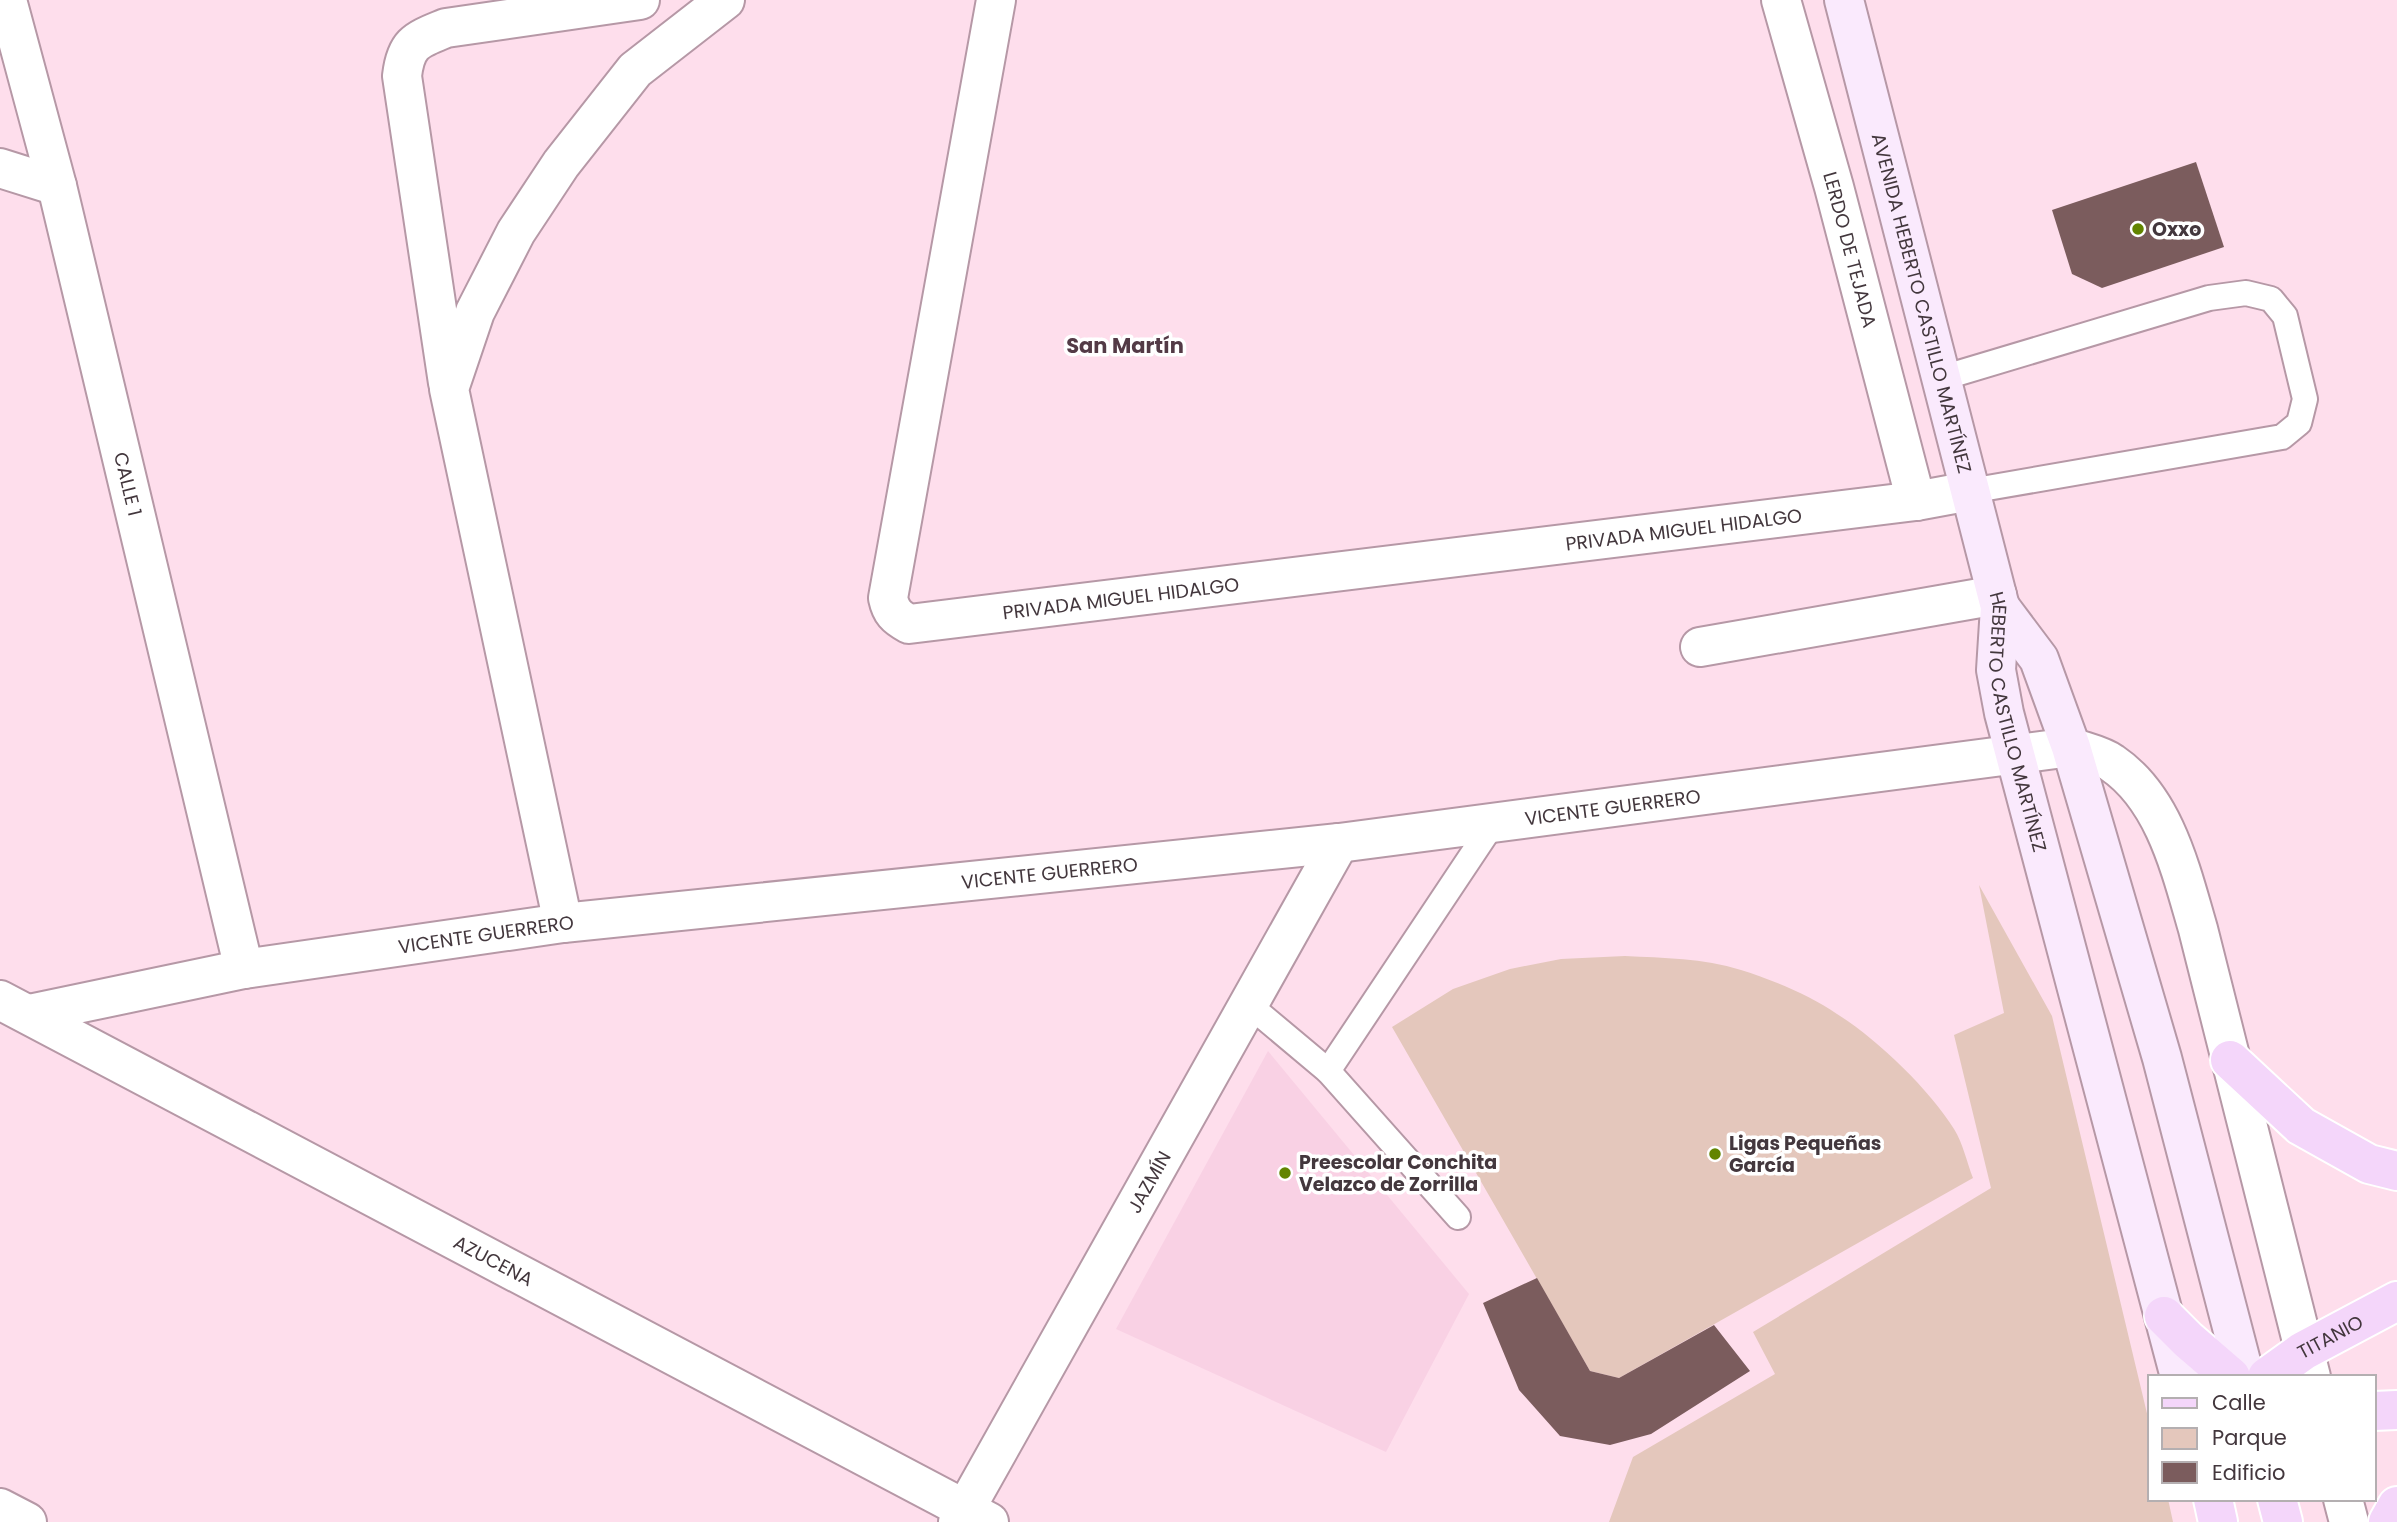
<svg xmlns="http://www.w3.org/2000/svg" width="2397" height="1522" viewBox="0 0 2397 1522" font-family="Poppins,sans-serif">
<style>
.built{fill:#f9d1e4}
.green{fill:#e4c7bc}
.building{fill:#7b5c5d}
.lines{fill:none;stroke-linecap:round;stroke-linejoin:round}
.lane-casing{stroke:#b698a6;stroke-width:28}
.street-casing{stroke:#b698a6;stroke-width:42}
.secondary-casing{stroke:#b698a6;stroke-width:42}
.primary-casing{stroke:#fff;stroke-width:42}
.lane{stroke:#fff;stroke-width:24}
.street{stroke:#fff;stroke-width:38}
.secondary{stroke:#faeafd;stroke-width:38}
.primary{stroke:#f4d6fa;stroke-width:38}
.poi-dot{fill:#628400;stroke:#fff;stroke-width:2.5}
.labels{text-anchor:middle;stroke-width:7;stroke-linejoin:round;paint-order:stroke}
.poi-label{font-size:19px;font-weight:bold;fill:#43373d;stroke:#fff;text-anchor:start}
.street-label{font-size:19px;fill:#43373d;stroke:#fff}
.neighbourhood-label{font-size:21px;font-weight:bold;fill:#533a46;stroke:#fff}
</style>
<rect width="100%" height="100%" fill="#fedeec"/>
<!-- built -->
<polygon class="built" points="1268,1051 1469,1294 1386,1452 1116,1329"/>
<!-- green -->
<g class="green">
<polygon points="1979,885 2052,1016 2150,1426 2150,1499 2168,1499 2173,1522 1609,1522 1633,1457 1775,1374 1753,1332 1991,1188 1954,1035 2004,1013"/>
<path d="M 1625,956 C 1663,958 1703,958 1741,970 C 1773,980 1809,995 1837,1014 C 1877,1039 1929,1089 1954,1129 C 1963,1143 1967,1163 1973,1178 L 1619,1378 L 1590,1371 L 1392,1027 L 1453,989 L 1510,969 L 1561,959 Z"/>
</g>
<!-- building -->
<g class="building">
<polygon points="2196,162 2224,247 2102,288 2072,274 2052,210"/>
<polygon points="1537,1278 1590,1371 1619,1378 1714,1325 1750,1371 1651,1434 1610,1445 1560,1436 1519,1390 1483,1303"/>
</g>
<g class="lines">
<!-- lane casing -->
<g class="lane-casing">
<g id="lane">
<polyline points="1942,378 2209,298 2246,293 2271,299 2285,316 2305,399 2299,423 2282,437 1970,491"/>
<polyline points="1248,1004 1328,1071"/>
<polyline points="1458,1217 1328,1071 1494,822"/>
</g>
</g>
<!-- street casing -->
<g class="street-casing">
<g id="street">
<path id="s1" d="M 7,0 L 57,186 L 244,969"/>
<path id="s2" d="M 996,0 L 888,598 C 891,612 896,617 909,624 L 1916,501 L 1970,491"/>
<path id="s3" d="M 1781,0 L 1834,187 L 1916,501"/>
<polyline points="0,168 57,186"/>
<path d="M 448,383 L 402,76 C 406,42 417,40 446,28 L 640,0"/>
<polyline points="1700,647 1997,595"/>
<polyline points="563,923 449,389 475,312 516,232 561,164 635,70 725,0"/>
<path id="s4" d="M 0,1000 L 989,1522"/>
<path id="s5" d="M 29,1014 L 244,969 L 563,923 L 1339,843 L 2071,747 C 2084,752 2101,755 2112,763 C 2165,799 2181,871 2198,929 L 2311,1377"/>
<polyline points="2343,1499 2349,1522"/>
<polyline points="0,1508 27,1522"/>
<path id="s6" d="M 958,1522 L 1339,843"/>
</g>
</g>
<!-- secondary casing -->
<g class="secondary-casing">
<g id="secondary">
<path id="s7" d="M 1844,0 L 2000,607 L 1996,670 L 2004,713 L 2180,1377"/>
<polyline points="2000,607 2039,659 2071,747 2162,1058 2245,1377"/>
</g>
</g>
<!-- primary casing -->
<g class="primary-casing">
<g id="primary">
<polyline points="2230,1060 2301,1126 2369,1164 2397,1171"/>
<polyline points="2164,1316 2188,1340 2231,1377"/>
<path id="s8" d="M 2267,1377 L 2303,1351 L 2397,1301"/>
<polyline points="2374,1411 2397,1410"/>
<polyline points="2213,1499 2218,1522"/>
<polyline points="2277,1499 2283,1522"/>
<polyline points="2388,1522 2397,1506"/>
</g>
</g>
<!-- lane -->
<use href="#lane" class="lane"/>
<!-- street -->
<use href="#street" class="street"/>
<!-- secondary -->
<use href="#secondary" class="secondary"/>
<!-- primary -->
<use href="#primary" class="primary"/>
</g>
<!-- markers -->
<g class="poi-dot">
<circle cx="2138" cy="229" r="7"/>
<circle cx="1715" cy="1154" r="7"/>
<circle cx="1285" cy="1173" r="7"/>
</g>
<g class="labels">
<!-- poi labels -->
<g class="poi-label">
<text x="2152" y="236">Oxxo</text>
<text x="1729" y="1150">Ligas Pequeñas<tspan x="1729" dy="22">García</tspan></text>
<text x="1299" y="1169">Preescolar Conchita<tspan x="1299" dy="22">Velazco de Zorrilla</tspan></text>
</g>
<!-- street labels -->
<g class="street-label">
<text dy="7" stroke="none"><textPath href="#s3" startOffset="259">LERDO DE TEJADA</textPath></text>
<text dy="7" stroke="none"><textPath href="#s7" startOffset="313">AVENIDA HEBERTO CASTILLO MARTÍNEZ</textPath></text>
<text dy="7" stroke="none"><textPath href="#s1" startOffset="499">CALLE 1</textPath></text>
<text dy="7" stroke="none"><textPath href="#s2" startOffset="1423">PRIVADA MIGUEL HIDALGO</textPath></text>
<text dy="7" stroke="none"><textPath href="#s2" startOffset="856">PRIVADA MIGUEL HIDALGO</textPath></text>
<text dy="7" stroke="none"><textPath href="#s7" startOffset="744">HEBERTO CASTILLO MARTÍNEZ</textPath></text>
<text dy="7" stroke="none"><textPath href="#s5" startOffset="1598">VICENTE GUERRERO</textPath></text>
<text dy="7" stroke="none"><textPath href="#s5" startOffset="1031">VICENTE GUERRERO</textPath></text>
<text dy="7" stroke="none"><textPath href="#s5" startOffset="464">VICENTE GUERRERO</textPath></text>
<text dy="7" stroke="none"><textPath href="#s6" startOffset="390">JAZMÍN</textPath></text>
<text dy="7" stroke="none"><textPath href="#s4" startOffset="558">AZUCENA</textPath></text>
<text dy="7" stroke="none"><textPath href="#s8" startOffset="75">TITANIO</textPath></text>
</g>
<!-- neighbourhood labels -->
<g class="neighbourhood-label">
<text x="1125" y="353">San Martín</text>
</g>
</g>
<!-- legend -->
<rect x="2148" y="1375" width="228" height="126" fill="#ffffff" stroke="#b4afb1" stroke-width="2"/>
<rect x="2162" y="1398" width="35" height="10" fill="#f4d6fa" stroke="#b4afb1" stroke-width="2"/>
<text x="2212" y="1410" font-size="21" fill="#43373d">Calle</text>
<rect x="2162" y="1428" width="35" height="21" fill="#e4c7bc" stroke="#b4afb1" stroke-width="2"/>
<text x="2212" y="1445" font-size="21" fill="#43373d">Parque</text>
<rect x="2162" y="1462" width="35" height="21" fill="#7b5c5d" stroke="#b4afb1" stroke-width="2"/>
<text x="2212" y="1480" font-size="21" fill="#43373d">Edificio</text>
</svg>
